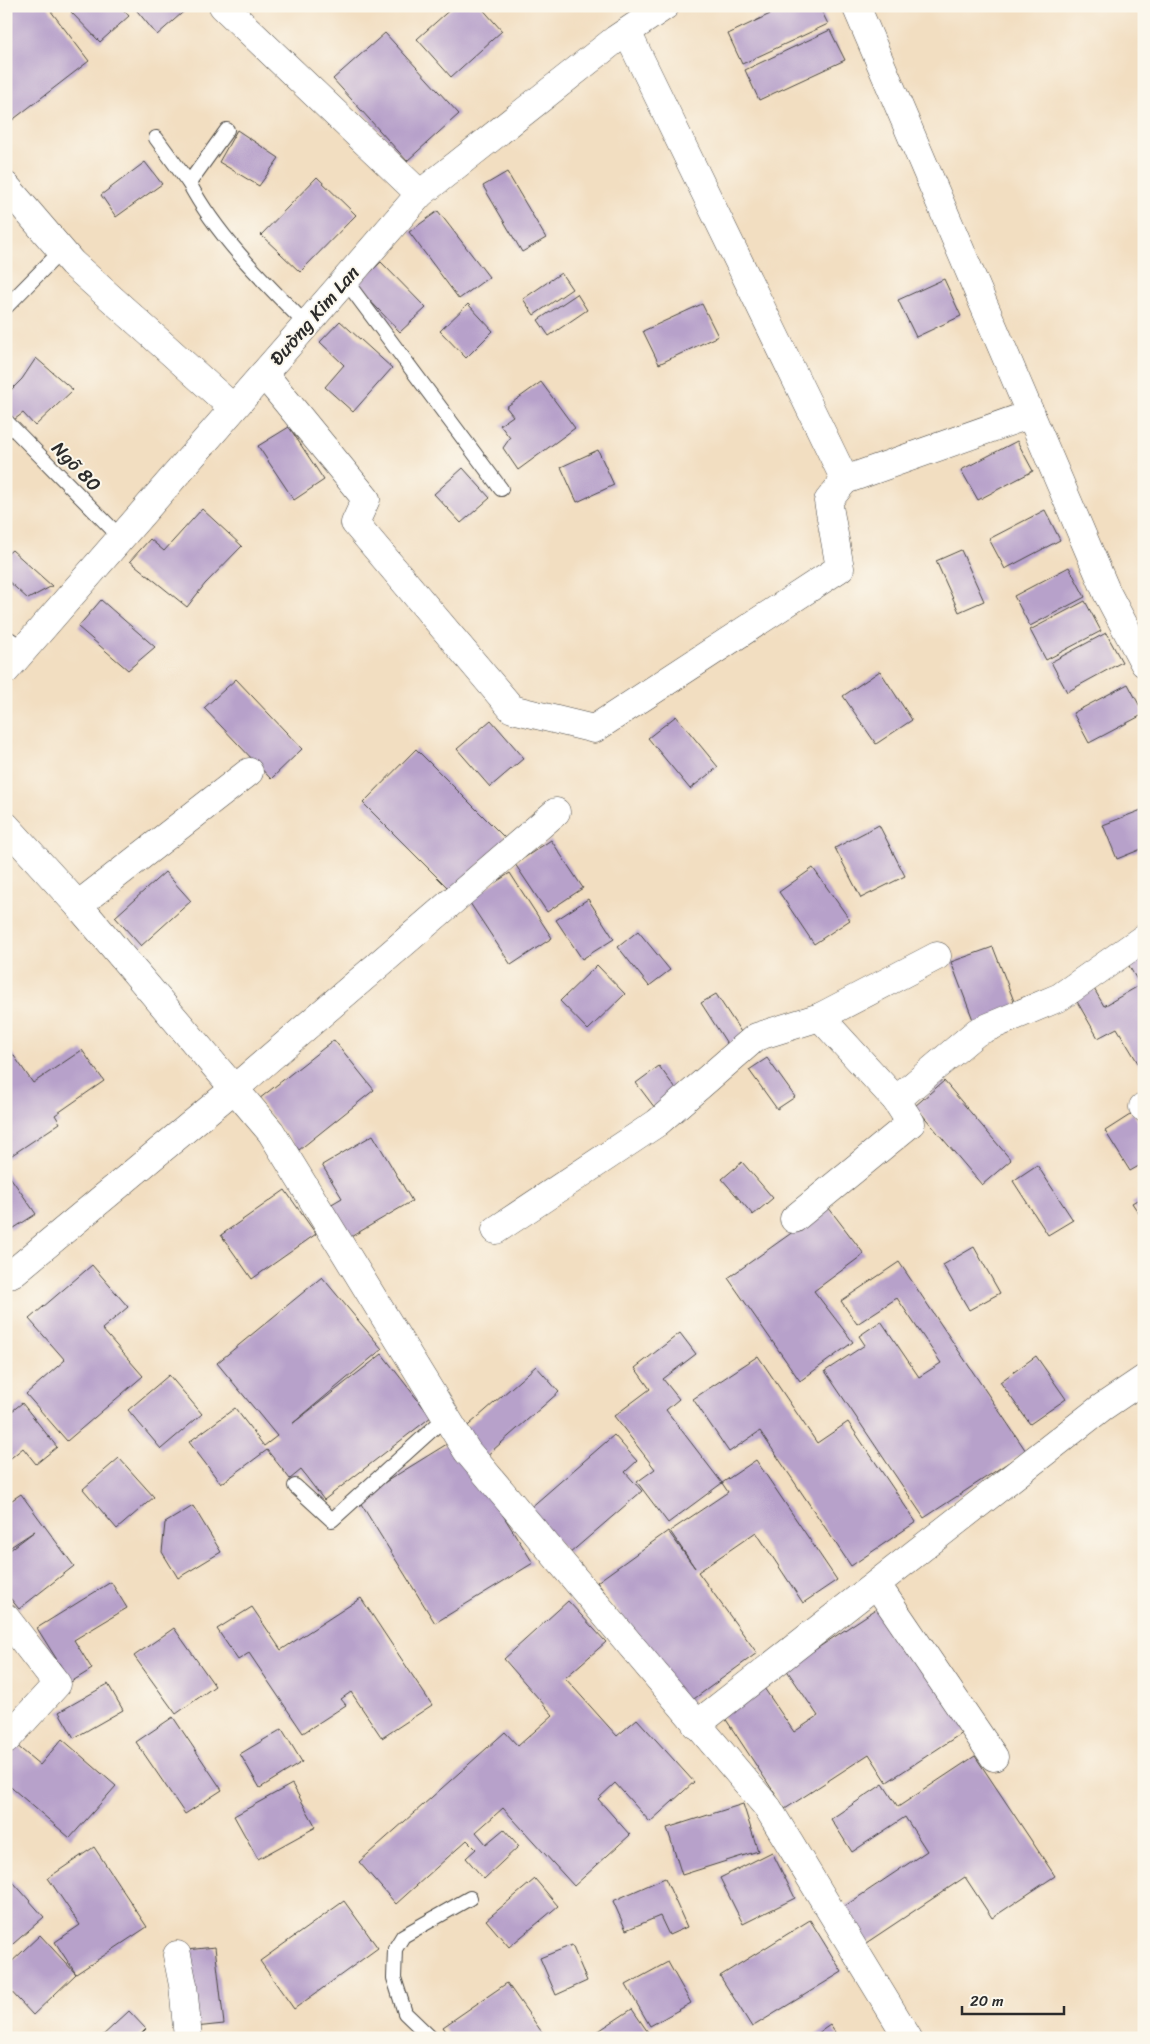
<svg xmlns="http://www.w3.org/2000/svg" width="1150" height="2044" viewBox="0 0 1150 2044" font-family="Sriracha,sans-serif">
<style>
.building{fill:#b7a1ca}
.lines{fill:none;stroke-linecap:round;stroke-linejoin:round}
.service-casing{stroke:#494642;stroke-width:16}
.minor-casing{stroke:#494642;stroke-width:29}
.tertiary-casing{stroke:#494642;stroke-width:29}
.service{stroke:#fff;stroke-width:14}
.minor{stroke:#fff;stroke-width:28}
.tertiary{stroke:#fff;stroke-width:28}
.labels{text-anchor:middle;stroke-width:4;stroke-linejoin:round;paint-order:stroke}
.street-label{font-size:19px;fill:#2b2b2b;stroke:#fbf7ec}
</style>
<rect width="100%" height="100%" fill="#fbf7ec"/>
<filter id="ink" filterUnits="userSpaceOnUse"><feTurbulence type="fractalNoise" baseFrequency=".02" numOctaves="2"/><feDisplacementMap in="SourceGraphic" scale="10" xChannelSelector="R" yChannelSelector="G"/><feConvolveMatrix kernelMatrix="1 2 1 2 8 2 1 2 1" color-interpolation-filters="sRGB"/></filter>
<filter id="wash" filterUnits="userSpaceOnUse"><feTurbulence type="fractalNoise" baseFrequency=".0096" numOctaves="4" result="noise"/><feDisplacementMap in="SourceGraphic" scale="20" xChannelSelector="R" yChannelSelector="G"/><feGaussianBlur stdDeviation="1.12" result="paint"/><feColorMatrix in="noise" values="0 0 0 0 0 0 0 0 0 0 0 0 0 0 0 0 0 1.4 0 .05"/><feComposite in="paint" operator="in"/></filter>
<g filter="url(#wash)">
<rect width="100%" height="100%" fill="#f2dec1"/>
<g id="blocks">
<!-- building -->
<g class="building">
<polygon points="6,6 47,6 89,61 6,125"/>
<polygon points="77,6 120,6 129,16 100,42 71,12"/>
<polygon points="133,6 190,6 157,35"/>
<polygon points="454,6 480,6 502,31 451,77 417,39"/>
<polygon points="787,6 819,6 828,24 742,64 728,34"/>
<polygon points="830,30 845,60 759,100 745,70"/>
<polygon points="385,33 459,114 407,161 333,79"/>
<polygon points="237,130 279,158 259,186 219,162"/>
<polygon points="145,162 162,184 116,217 101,195"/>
<polygon points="507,172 546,238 522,252 483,186"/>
<polygon points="317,177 356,215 300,272 261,235"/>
<polygon points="438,211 489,277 459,299 409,232"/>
<polygon points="381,262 426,308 400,332 356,286"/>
<polygon points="561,273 572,289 534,315 523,299"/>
<polygon points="944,279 961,316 916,337 898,300"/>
<polygon points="577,294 587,310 549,336 538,320"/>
<polygon points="468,304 493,331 466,358 440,331"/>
<polygon points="702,304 718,336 659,364 643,331"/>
<polygon points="340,321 392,368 353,412 325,387 344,365 320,342"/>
<polygon points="36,358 73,390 35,426 23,413 10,423 6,419 6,395 22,379"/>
<polygon points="541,382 575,428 518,470 503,448 510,438 500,425 513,416 506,407"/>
<polygon points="289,427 324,480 294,500 258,446"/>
<polygon points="1017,441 1033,471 978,500 961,470"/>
<polygon points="598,450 614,485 577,502 561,467"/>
<polygon points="463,468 490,498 461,523 434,494"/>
<polygon points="202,509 242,546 205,584 187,607 130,561 150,539 164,551"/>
<polygon points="1045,510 1060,540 1005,569 989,539"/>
<polygon points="12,550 52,586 28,599 6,579 6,555"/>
<polygon points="961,550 984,601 959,612 936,561"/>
<polygon points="1069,567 1085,597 1030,626 1014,596"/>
<polygon points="101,600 155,647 128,670 78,627"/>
<polygon points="1085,601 1101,631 1046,660 1030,630"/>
<polygon points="1106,633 1122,662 1067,692 1051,662"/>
<polygon points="880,671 912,720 876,744 843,696"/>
<polygon points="236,679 302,749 271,779 204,708"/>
<polygon points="1128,684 1144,714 1089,743 1073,713"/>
<polygon points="676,716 718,767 690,789 648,738"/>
<polygon points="491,720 524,758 490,787 457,749"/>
<polygon points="416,749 505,838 452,892 363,803"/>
<polygon points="1144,809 1144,848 1117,859 1103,825"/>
<polygon points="879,825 905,876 861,898 835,848"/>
<polygon points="551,840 583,888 547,912 515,864"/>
<polygon points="813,868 850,920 814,944 779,892"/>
<polygon points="165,872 191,901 141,946 115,917"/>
<polygon points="510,873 552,938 511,965 468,900"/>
<polygon points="588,899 614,939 582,959 556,920"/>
<polygon points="638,931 670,970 649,986 618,947"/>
<polygon points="993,947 1017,1009 975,1025 951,962"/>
<polygon points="1144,948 1144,1073 1117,1028 1098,1038 1075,998 1093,987 1104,1006 1140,985 1125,959"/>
<polygon points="597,965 625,994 588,1030 560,1001"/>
<polygon points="716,994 743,1035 728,1045 701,1003"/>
<polygon points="334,1040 374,1090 299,1150 259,1099"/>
<polygon points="82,1050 104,1081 55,1115 60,1123 6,1159 6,1057 12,1053 33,1083"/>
<polygon points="767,1058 795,1097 777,1109 749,1070"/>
<polygon points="659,1066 681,1096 658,1112 636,1083"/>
<polygon points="944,1081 1011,1160 982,1185 915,1106"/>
<polygon points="1133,1113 1144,1130 1144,1163 1130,1171 1105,1131"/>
<polygon points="373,1135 412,1201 349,1238 330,1205 342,1198 322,1165"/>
<polygon points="742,1162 773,1198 753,1215 722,1179"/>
<polygon points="1037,1165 1073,1220 1048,1235 1013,1181"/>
<polygon points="6,1171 36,1214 11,1230 6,1223"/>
<polygon points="285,1190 316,1234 252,1279 221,1235"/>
<polygon points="1144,1196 1144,1221 1132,1203"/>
<polygon points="828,1207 864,1254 814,1291 853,1342 800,1381 728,1278"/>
<polygon points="974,1247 1000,1293 969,1310 943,1265"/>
<polygon points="899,1262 1026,1451 924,1518 825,1371 865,1345 859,1336 881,1321 919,1377 941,1363 897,1298 857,1324 841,1301"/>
<polygon points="92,1265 128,1307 102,1329 143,1376 67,1441 26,1394 65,1360 29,1319"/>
<polygon points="322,1277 382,1349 292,1424 382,1354 431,1417 324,1500 301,1470 290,1479 267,1450 221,1484 189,1442 235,1408 264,1446 277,1436 217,1363"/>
<polygon points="680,1333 696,1354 663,1379 679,1399 666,1410 722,1483 756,1460 837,1580 803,1603 756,1532 698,1572 757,1653 687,1704 597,1582 668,1531 695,1568 670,1531 728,1492 722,1483 668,1523 637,1482 655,1469 614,1416 650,1389 635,1368"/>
<polygon points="758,1356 817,1443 848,1422 916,1522 851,1566 760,1431 729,1452 693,1399"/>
<polygon points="1036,1356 1066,1399 1030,1424 1000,1382"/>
<polygon points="536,1366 559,1392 484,1458 461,1432"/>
<polygon points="169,1375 202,1414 161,1449 128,1410"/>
<polygon points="22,1403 57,1447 36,1464 23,1448 6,1462 6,1416"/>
<polygon points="614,1435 637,1461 625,1472 642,1491 569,1554 529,1509"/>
<polygon points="455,1439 533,1563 435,1623 358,1499"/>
<polygon points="119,1458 154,1497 117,1529 83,1489"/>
<polygon points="21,1494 74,1566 19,1609 6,1593 6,1553 35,1531 6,1550 6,1504"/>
<polygon points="193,1506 221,1552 178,1578 162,1552 165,1523"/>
<polygon points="111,1582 127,1608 74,1640 92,1669 71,1682 37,1628"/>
<polygon points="361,1598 432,1705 382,1738 351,1692 341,1699 346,1705 303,1733 249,1653 238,1660 217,1629 252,1607 281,1650"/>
<polygon points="568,1601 606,1642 565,1678 617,1736 637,1719 694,1782 650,1822 615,1783 598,1799 630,1835 574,1886 503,1808 476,1832 486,1844 504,1829 519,1846 484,1879 466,1858 476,1849 467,1840 396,1904 359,1862 505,1732 518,1746 553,1715 504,1659"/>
<polygon points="884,1604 968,1729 887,1782 869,1754 785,1809 721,1712 762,1685 794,1732 818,1716 786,1669"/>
<polygon points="174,1628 215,1686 176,1714 134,1656"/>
<polygon points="108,1684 123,1710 74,1738 59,1712"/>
<polygon points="173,1717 222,1790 185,1814 136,1742"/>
<polygon points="282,1729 302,1762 260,1788 240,1754"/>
<polygon points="62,1739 116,1786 70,1838 6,1783 6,1757 16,1745 40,1765"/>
<polygon points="975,1756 1055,1876 992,1918 965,1877 860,1947 836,1912 927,1851 905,1817 852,1852 831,1819 883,1784 898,1807"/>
<polygon points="292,1784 316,1827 258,1859 234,1816"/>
<polygon points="743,1804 758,1851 682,1875 667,1828"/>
<polygon points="94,1847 147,1927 76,1974 55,1942 80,1925 48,1878"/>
<polygon points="772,1852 795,1898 743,1924 720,1878"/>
<polygon points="6,1874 44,1917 6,1950"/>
<polygon points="665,1878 687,1927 669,1935 660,1916 626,1930 613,1901"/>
<polygon points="535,1879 558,1906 509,1947 486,1920"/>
<polygon points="344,1901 378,1948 294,2009 260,1961"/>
<polygon points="810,1920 842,1972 752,2027 720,1976"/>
<polygon points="40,1935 76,1974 33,2015 6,1986 6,1967"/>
<polygon points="572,1945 587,1981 556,1995 540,1958"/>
<polygon points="215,1947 224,2024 195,2027 186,1950"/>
<polygon points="668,1962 691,2003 650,2026 626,1985"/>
<polygon points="507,1983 546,2038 451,2038 443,2027"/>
<polygon points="632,2009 652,2038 601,2038 597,2032"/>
<polygon points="129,2011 146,2029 137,2038 100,2038"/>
<polygon points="830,2025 839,2038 811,2038"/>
</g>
</g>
</g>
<g filter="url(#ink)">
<use href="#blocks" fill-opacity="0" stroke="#494642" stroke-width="1"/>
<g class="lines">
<!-- service casing -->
<g class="service-casing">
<g id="service">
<path d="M 227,130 L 189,183 C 217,236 264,282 306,324"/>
<polyline points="156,138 189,183"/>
<polyline points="345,280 501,489"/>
<polyline points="6,307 61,251"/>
<polyline points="6,421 121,538"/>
<polyline points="6,637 25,649"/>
<polyline points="295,1486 332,1520 446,1417"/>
<polyline points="431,2038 405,2013 394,1978 395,1949 403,1936 470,1898"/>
</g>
</g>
<!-- minor casing -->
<g class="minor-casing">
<g id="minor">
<polyline points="223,6 420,194"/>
<polyline points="856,6 1107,593 1144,663"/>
<polyline points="6,186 72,263 233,408"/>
<polyline points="264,374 366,499 355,523 512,709 594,729 840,568 828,501 845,480 627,32"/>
<polyline points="845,480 1031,414"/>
<polyline points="6,826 78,905 271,1132 467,1451 768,1808 908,2038"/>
<polyline points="78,905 249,772"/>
<polyline points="820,1017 896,1100"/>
<polyline points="1143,1107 1144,1107"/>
<polyline points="794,1219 911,1123 896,1100 977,1032 1060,997 1144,938"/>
<polyline points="496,1230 657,1123 756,1037 820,1017 937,956"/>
<polyline points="6,1276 14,1272 234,1089 556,812"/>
<polyline points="877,1585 994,1757"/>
<polyline points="6,1618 57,1684 6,1740"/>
<polyline points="696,1725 1101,1408 1144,1379"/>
<polyline points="177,1955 183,1985 188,2038"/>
</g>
</g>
<!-- tertiary casing -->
<g class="tertiary-casing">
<polyline id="tertiary" points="6,670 420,194 616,39 665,6"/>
</g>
<!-- service -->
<use href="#service" class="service"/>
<!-- minor -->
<use href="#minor" class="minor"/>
<!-- tertiary -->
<use href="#tertiary" class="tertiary"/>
</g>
</g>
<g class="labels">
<!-- street labels -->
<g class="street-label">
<text transform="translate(314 315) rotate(-49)" y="7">Đường Kim Lan</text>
<text transform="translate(77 466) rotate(46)" y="7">Ngõ 80</text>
</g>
</g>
<!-- margin -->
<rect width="1150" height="2044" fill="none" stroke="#fbf7ec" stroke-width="25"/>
<!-- scale -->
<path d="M962 2006v8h102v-8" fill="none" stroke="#2b2b2b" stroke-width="2.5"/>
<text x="970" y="2006" font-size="15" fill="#2b2b2b" stroke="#fbf7ec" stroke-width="4" paint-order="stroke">20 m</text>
</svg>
